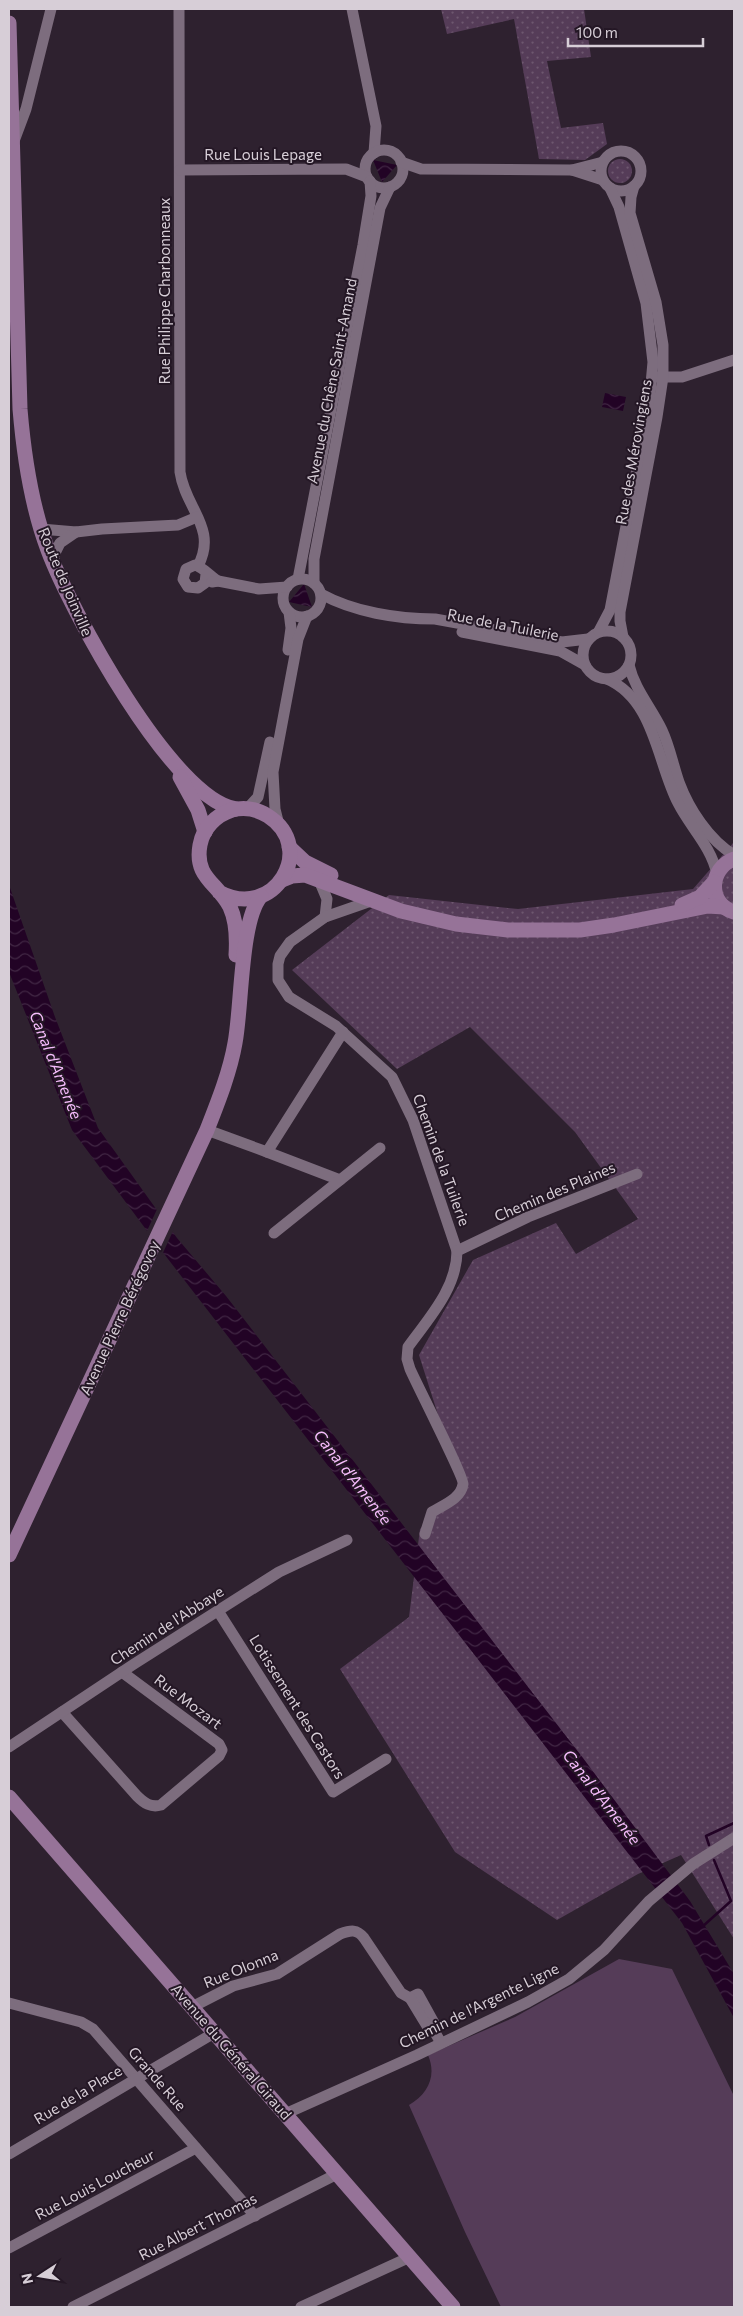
<svg xmlns="http://www.w3.org/2000/svg" width="743" height="2316" viewBox="0 0 743 2316" font-family="Commissioner,sans-serif">
<style>
.grass{fill:url(#grass-dots)}
.garden{fill:#553c58}
.water{fill:url(#water-waves)}
.pier{fill:#2e212f}
.lines{fill:none;stroke-linecap:round;stroke-linejoin:round}
.stream{stroke:#220325;stroke-width:2.5}
.minor{stroke:#7d6d7e;stroke-width:11}
.major{stroke:#967398;stroke-width:15}
.labels{text-anchor:middle;stroke-width:4;stroke-linejoin:round;paint-order:stroke}
.street-label{font-size:15px;fill:#d7ced7;stroke:#241725}
.water-label{font-size:16px;font-style:italic;fill:#f6bcfc;stroke:#241725}
</style>
<defs>
<pattern id="grass-dots" width="8" height="8" patternUnits="userSpaceOnUse" patternTransform="scale(1.25)"><rect width="8" height="8" fill="#553c58"/><path d="M2 2h.1M6 6h.1" fill="none" stroke="#6d576f" stroke-width="1.8" stroke-linecap="round"/></pattern>
<pattern id="water-waves" width="16" height="10" patternUnits="userSpaceOnUse" patternTransform="scale(1.25)"><rect width="16" height="10" fill="#220325"/><path d="M0 5q4-4 8 0t8 0" fill="none" stroke="#412744"/></pattern>
</defs>
<rect width="100%" height="100%" fill="#2e212f"/>
<!-- grass -->
<g class="grass">
<polygon points="441,9 584,9 591,57 547,61 561,128 603,123 607,144 585,160 539,159 514,19 447,34"/>
<circle cx="620" cy="171" r="12"/>
<polygon points="734,842 734,1939 681,1855 638,1874 557,1920 455,1852 340,1669 409,1617 420,1529 461,1487 419,1355 473,1260 556,1223 576,1254 638,1219 575,1132 470,1027 397,1069 292,970 389,895 518,909 693,889"/>
</g>
<!-- garden -->
<path class="garden" d="M 619,1959 L 672,1969 L 734,2096 L 734,2307 L 501,2307 L 465,2232 L 409,2105 C 428,2094 437,2076 428,2055 L 515,2017 Z"/>
<!-- water -->
<g class="water">
<polygon points="373,160 397,165 382,182"/>
<polygon points="605,393 626,397 623,411 602,407"/>
<polygon points="304,584 312,607 289,602"/>
<polygon points="9,885 55,1017 98,1128 177,1238 226,1296 583,1758 690,1901 734,1974 734,2018 682,1923 168,1259 72,1130 9,972"/>
</g>
<!-- pier -->
<polygon class="pier" points="158,1207 174,1229 162,1255 146,1233"/>
<g class="lines">
<!-- stream -->
<g class="stream">
<polyline points="709,1845 706,1836 734,1823"/>
<polyline points="702,1927 731,1901 714,1860"/>
</g>
<!-- minor -->
<g class="minor">
<path d="M 179,9 L 180,472 C 185,508 218,528 198,566"/>
<polyline points="352,9 376,126 374,153"/>
<polyline points="14,141 26,109 51,9"/>
<circle cx="384" cy="169" r="19"/>
<circle cx="621" cy="171" r="20"/>
<polyline points="401,162 421,169 572,170 603,162"/>
<polyline points="180,170 346,169 367,177"/>
<polyline points="572,170 603,180"/>
<polyline points="657,377 682,377 734,360"/>
<polyline points="41,529 76,532 102,529 178,525 197,517"/>
<polyline points="52,559 60,543 76,532"/>
<path d="M 206,574 L 205,583 L 198,588 L 188,587 L 183,579 L 186,569 L 195,565 C 204,568 210,576 218,581"/>
<circle cx="302" cy="598" r="19"/>
<polyline points="298,579 363,245 371,196 370,181"/>
<polyline points="212,582 218,581 259,589 287,587"/>
<polyline points="314,583 314,559 380,208 390,187"/>
<path d="M 321,594 C 354,612 397,619 435,619 L 562,642 L 588,639"/>
<circle cx="607" cy="655" r="24"/>
<polyline points="599,631 610,610 649,406 653,362 646,303 619,207 610,188"/>
<polyline points="462,632 560,651 585,665"/>
<polyline points="623,637 620,621 620,612 657,417 663,377 663,345 656,302 630,213 631,197 634,186"/>
<polyline points="288,650 291,628 289,612"/>
<path d="M 629,665 C 635,690 651,707 662,730 C 670,747 673,765 679,782 C 689,809 709,840 734,855"/>
<path d="M 607,679 C 655,700 657,763 678,803 C 690,827 711,846 717,874"/>
<polyline points="247,809 258,797 270,742"/>
<polyline points="279,825 275,809 273,772 298,639 307,616"/>
<polyline points="319,880 327,899 325,917"/>
<path d="M 371,901 L 325,917 L 290,942 L 280,956 L 278,964 L 278,980 L 289,997 L 336,1026 L 392,1077 L 413,1120 L 457,1251 C 457,1288 429,1318 408,1347 L 407,1359 L 410,1369 C 417,1385 464,1477 463,1484 C 461,1499 443,1505 432,1512 L 425,1534"/>
<polyline points="207,1130 267,1152"/>
<polyline points="340,1180 267,1152 343,1032"/>
<polyline points="274,1233 380,1148"/>
<polyline points="457,1251 528,1217 637,1174"/>
<polyline points="218,1611 333,1792 386,1759"/>
<path d="M 62,1712 L 137,1796 C 144,1803 151,1808 161,1805 L 219,1756 L 222,1750 L 219,1744 L 122,1672"/>
<polyline points="9,1747 134,1664 279,1572 347,1540"/>
<polyline points="410,1998 418,1994 434,2023 433,2029"/>
<polyline points="9,2003 81,2022 93,2029 255,2216"/>
<path d="M 192,2007 L 233,1986 L 277,1974 L 340,1934 C 351,1930 357,1929 364,1938 L 401,1993 L 410,1998 L 427,2026 L 433,2029 L 441,2043"/>
<polyline points="285,2114 417,2055 528,2002 569,1979 604,1950 649,1901 693,1864 734,1838"/>
<polyline points="9,2154 214,2033"/>
<polyline points="9,2248 196,2148"/>
<polyline points="73,2307 337,2174"/>
<polyline points="301,2307 410,2257"/>
</g>
<!-- major -->
<g class="major">
<path d="M 9,23 L 20,409 C 24,457 31,505 48,550 C 70,609 172,799 236,809"/>
<polyline points="180,777 198,810 205,832"/>
<polyline points="289,847 305,862 331,875"/>
<path d="M 734,859 C 709,868 707,904 734,912"/>
<polyline points="282,880 292,876 305,875 401,911 456,924 508,930 580,930 614,925 708,906 724,907"/>
<path d="M 219,892 C 274,922 318,848 268,816 C 257,809 244,807 232,810 C 216,815 203,828 200,845 C 194,878 218,883 230,907 C 237,922 237,939 236,955"/>
<polyline points="682,905 700,897 714,882"/>
<path d="M 9,1555 L 207,1130 C 218,1102 230,1072 235,1043 C 242,1007 240,921 261,896"/>
<polyline points="9,1797 453,2307"/>
</g>
</g>
<g class="labels">
<!-- street labels -->
<g class="street-label">
<text x="263" y="160">Rue Louis Lepage</text>
<text transform="translate(165 291) rotate(-90)" y="5">Rue Philippe Charbonneaux</text>
<text transform="translate(332 381) rotate(-79)" y="5">Avenue du Chêne Saint-Amand</text>
<text transform="translate(634 452) rotate(-80)" y="5">Rue des Mérovingiens</text>
<text transform="translate(65 582) rotate(67)" y="5">Route de Joinville</text>
<text transform="translate(503 625) rotate(11)" y="5">Rue de la Tuilerie</text>
<text transform="translate(441 1160) rotate(70)" y="5">Chemin de la Tuilerie</text>
<text transform="translate(555 1192) rotate(-23)" y="5">Chemin des Plaines</text>
<text transform="translate(120 1318) rotate(-65)" y="5">Avenue Pierre Bérégovoy</text>
<text transform="translate(167 1626) rotate(-33)" y="5">Chemin de l'Abbaye</text>
<text transform="translate(188 1702) rotate(37)" y="5">Rue Mozart</text>
<text transform="translate(297 1707) rotate(58)" y="5">Lotissement des Castors</text>
<text transform="translate(241 1969) rotate(-22)" y="5">Rue Olonna</text>
<text transform="translate(479 2006) rotate(-26)" y="5">Chemin de l'Argente Ligne</text>
<text transform="translate(231 2052) rotate(49)" y="5">Avenue du Général Giraud</text>
<text transform="translate(157 2079) rotate(49)" y="5">Grande Rue</text>
<text transform="translate(78 2095) rotate(-31)" y="5">Rue de la Place</text>
<text transform="translate(95 2185) rotate(-28)" y="5">Rue Louis Loucheur</text>
<text transform="translate(198 2227) rotate(-27)" y="5">Rue Albert Thomas</text>
</g>
<!-- water labels -->
<g class="water-label">
<text transform="translate(56 1065) rotate(68)" y="6">Canal d'Amenée</text>
<text transform="translate(353 1477) rotate(52)" y="6">Canal d'Amenée</text>
<text transform="translate(602 1797) rotate(52)" y="6">Canal d'Amenée</text>
</g>
</g>
<!-- border -->
<rect width="743" height="2316" fill="none" stroke="#d7ced7" stroke-width="20"/>
<!-- north arrow -->
<g transform="translate(40 2276) rotate(258)" stroke="#241725" stroke-width="4" paint-order="stroke">
<path d="M0-4L9 19L0 12L-9 19Z" fill="#d7ced7"/>
<text y="-8" font-size="14" font-weight="bold" text-anchor="middle" fill="#d7ced7">N</text>
</g>
<!-- scale -->
<path d="M568 38v8h135v-8" fill="none" stroke="#d7ced7" stroke-width="2.5"/>
<text x="576" y="38" font-size="15" fill="#d7ced7" stroke="#241725" stroke-width="4" paint-order="stroke">100 m</text>
</svg>
